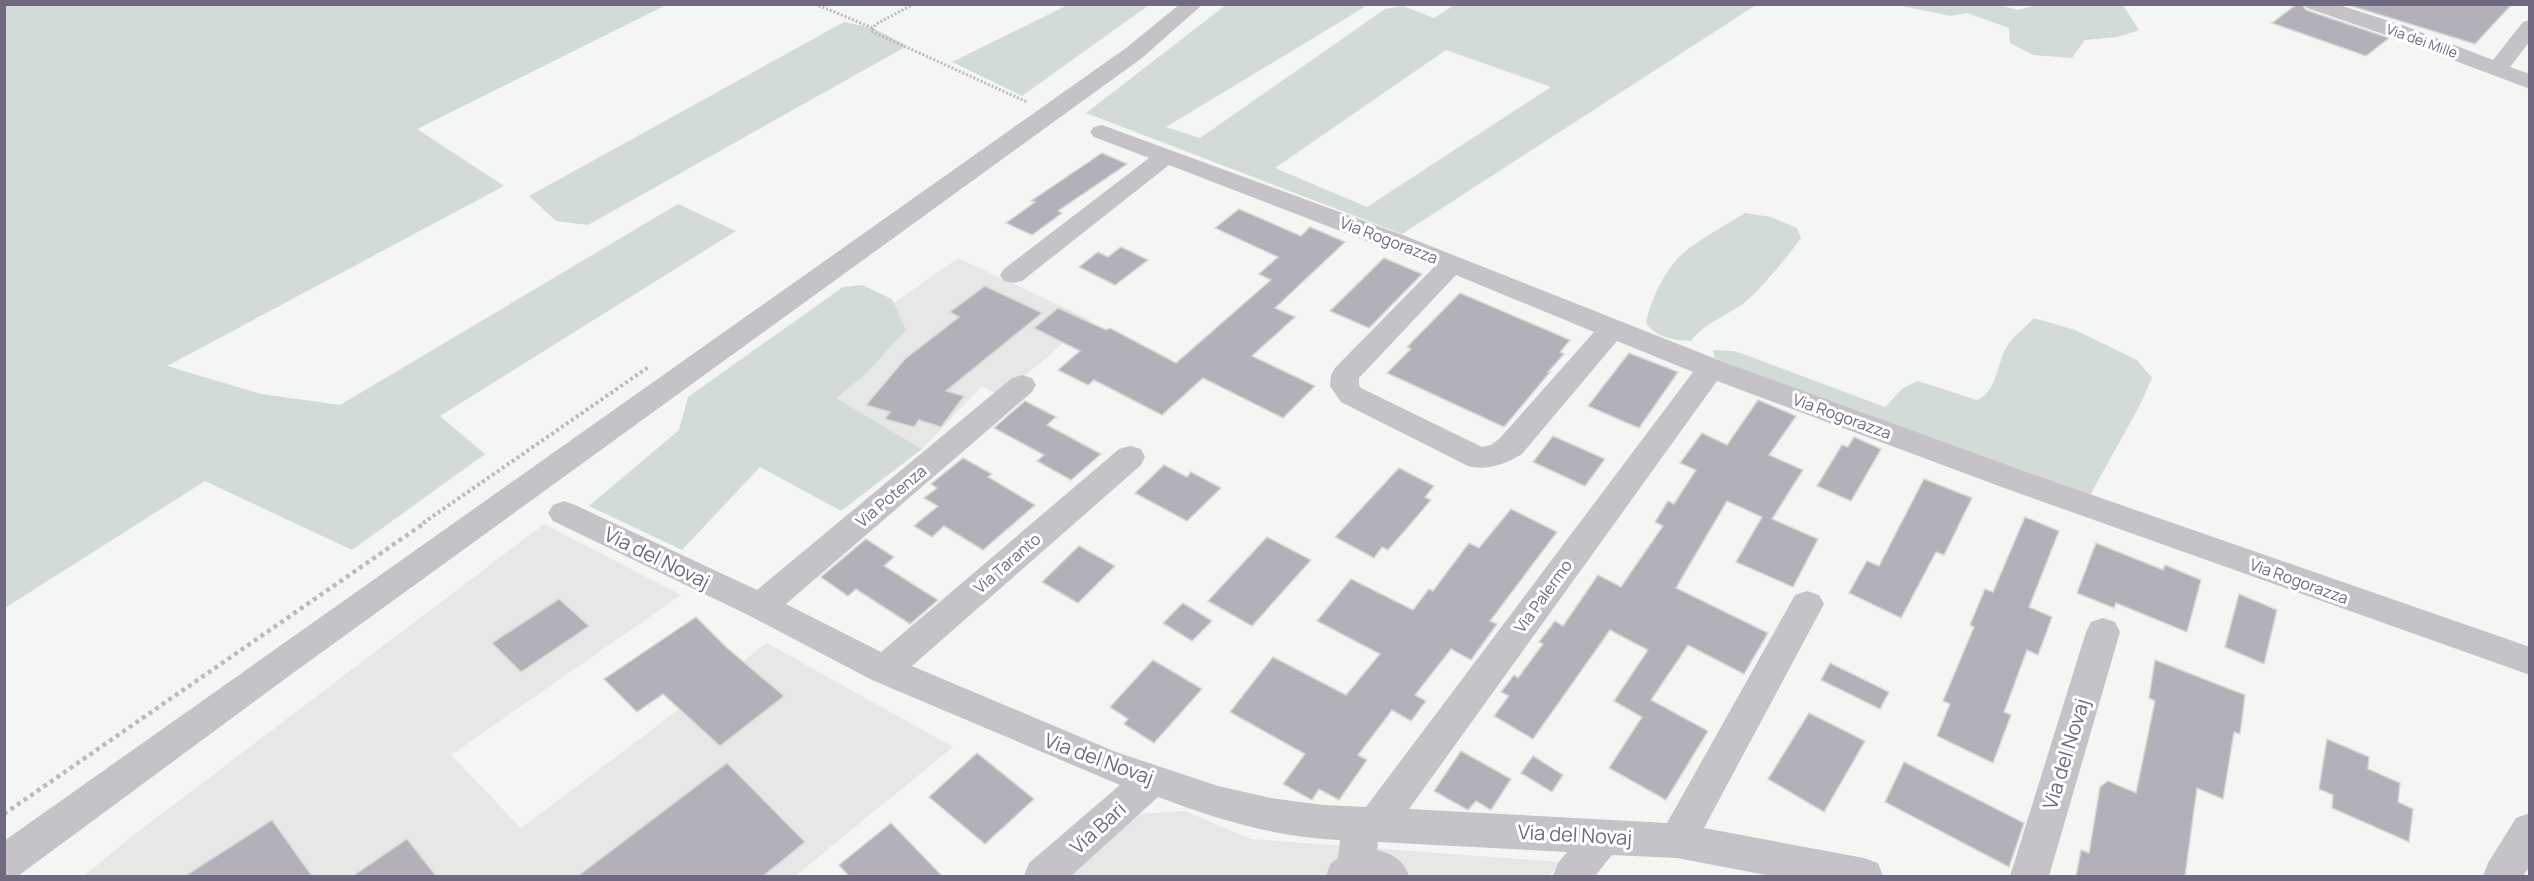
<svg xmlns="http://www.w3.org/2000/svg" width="2534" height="881" viewBox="0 0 2534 881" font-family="Manrope,sans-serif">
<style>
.built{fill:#e6e7e7}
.green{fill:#d3dbd7;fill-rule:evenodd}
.building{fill:#b3b0ba;stroke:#d6d8d6;stroke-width:1.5}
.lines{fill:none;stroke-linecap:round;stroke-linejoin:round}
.path-far2{stroke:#bcbabe;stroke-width:3;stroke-dasharray:2 2;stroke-linecap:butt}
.path-far1{stroke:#bcbabe;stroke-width:4;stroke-dasharray:3 3;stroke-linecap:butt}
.path{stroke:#bcbabe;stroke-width:4.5;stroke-dasharray:4 4;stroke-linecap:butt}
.minor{fill:#c5c2c8;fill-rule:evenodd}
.labels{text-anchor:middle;stroke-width:6;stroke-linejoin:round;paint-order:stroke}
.far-street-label{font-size:14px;fill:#716881;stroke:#fff}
.street-label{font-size:16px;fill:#716881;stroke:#fff}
.near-street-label{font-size:20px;fill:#716881;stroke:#fff}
</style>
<rect width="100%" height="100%" fill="#f4f6f3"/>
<!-- built -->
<g class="built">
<polygon points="958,258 1091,320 1001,396 982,386 922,449 835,398 866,374 906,330 894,303"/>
<polygon points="544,524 681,595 451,755 521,828 767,643 953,747 795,876 84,876 131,837"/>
<polygon points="1185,811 1251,839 1561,862 1549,876 1068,876 1137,814"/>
</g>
<!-- green -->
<g class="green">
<polygon points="5,4 666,5 417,129 504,186 167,366 261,394 340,405 678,204 736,231 440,416 485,454 352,550 205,481 5,608"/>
<polygon points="1070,4 1149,5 1022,96 952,62"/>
<path d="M 1456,4 L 1756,5 L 1402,234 L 1086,113 L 1226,5 L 1364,5 L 1363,8 L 1166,127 L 1200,138 L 1385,9 L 1403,6 L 1434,18 ZM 1446,50 L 1551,87 L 1367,207 L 1275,168 Z"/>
<polygon points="1996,4 2018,10 2038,5 2123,5 2139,30 2118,37 2085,40 2072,58 2033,55 2010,43 2009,28 1967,13 1951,16 1897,5"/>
<polygon points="844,22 873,28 907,46 588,225 556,221 529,196"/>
<path d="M 1745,213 L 1771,217 L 1797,228 L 1801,238 C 1786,258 1769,280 1750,298 C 1731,315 1706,321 1691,341 C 1673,340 1657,338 1646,323 C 1651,300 1664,271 1682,254 C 1698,240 1726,225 1745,213 Z"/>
<polygon points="862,285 892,299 906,330 866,374 836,398 922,449 841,511 760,467 682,550 589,506 679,430 688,397 843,287"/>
<path d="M 2034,318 L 2075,330 L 2137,360 L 2152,378 L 2140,405 L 2089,497 L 1757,375 L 1715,358 L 1713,350 L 1734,351 L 1746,355 L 1885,407 L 1903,388 L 1918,381 L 1977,400 C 1997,392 1997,363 2007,346 C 2013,336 2026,327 2034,318 Z"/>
</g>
<!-- building -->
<g class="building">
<polygon points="2297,4 2302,4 2306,10 2389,38 2366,56 2272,23"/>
<polygon points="2345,4 2512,4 2475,44"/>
<polygon points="1102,153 1127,164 1058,211 1062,213 1032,235 1006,223 1035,202 1031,201"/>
<polygon points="1239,209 1301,236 1310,227 1345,242 1275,308 1295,317 1252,356 1315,386 1283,418 1203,378 1162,415 1094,380 1088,385 1058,370 1080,351 1034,328 1058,308 1106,330 1110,328 1176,363 1271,280 1259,274 1278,257 1215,228"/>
<polygon points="1121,247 1148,260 1115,285 1079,267 1098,252 1108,257"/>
<polygon points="1384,258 1422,274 1369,328 1330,311"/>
<polygon points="985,286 1042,313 946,391 964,396 941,427 919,420 914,427 885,419 890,412 866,405 905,359 959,317 950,312"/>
<polygon points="1460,293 1570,340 1560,352 1564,354 1548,372 1550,372 1504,427 1387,373 1411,349 1407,347"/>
<polygon points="1629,353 1678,372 1639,428 1588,406"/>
<polygon points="1758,400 1796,416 1769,455 1803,470 1772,519 1818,539 1793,587 1736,562 1762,517 1727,501 1687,569 1676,588 1768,633 1744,674 1688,645 1651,700 1708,731 1666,800 1609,768 1642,717 1614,701 1648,650 1610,630 1533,739 1494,716 1509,696 1501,692 1514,675 1518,678 1543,644 1539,642 1555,621 1563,626 1598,575 1621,587 1663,526 1655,522 1668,501 1674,504 1696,470 1680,463 1702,433 1727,445"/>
<polygon points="1025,401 1056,417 1047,425 1101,454 1071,480 1037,461 1044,455 994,428"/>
<polygon points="1553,436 1605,459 1585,486 1533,462"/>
<polygon points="1854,437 1881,449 1851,501 1817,486 1842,445 1848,447"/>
<polygon points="963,458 992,474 988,477 1035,505 983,550 944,526 932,537 914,526 938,506 924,498 937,488 931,484"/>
<polygon points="1164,465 1187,477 1191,472 1221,488 1187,521 1135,493"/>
<polygon points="1399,468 1434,486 1425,497 1431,500 1388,550 1382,547 1374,558 1335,537"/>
<polygon points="1924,479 1972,498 1944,555 1936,552 1901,618 1849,593 1867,561 1879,566"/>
<polygon points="1511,509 1557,532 1490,621 1497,624 1471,660 1451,649 1415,695 1426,701 1411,721 1392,710 1358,755 1367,760 1339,800 1319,789 1312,800 1283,784 1305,754 1230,712 1273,657 1346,695 1380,654 1317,621 1351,579 1413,610 1429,589 1433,591 1469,543 1479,548"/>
<polygon points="2025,517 2059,531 2029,607 2052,617 2038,655 2027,650 2004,712 2011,715 1993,763 1937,736 1950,704 1943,701 1974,627 1970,625 1985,589 1993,592"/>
<polygon points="1267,537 1311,560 1252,626 1208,601"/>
<polygon points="866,539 894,557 884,566 938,600 910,624 856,589 848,596 821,577"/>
<polygon points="2096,543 2163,570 2165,565 2201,580 2187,632 2116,603 2114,608 2077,593"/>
<polygon points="1079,546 1115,566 1078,603 1042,582"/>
<polygon points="2239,594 2277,610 2264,664 2225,647"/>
<polygon points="559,599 589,626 521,672 492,643"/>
<polygon points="1183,603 1212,621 1192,641 1163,623"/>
<polygon points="696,617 727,648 784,696 720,746 663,694 637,712 604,679"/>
<polygon points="1153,660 1202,689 1154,743 1124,724 1128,719 1110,707"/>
<polygon points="2155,660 2245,695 2240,734 2234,732 2223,799 2197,788 2185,876 2076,876 2081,850 2089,853 2100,787 2108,781 2136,793 2155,701 2149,698"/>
<polygon points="1830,663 1889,692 1880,709 1821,680"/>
<polygon points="1809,713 1865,741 1824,812 1768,779"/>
<polygon points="2327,739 2369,757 2368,769 2400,783 2398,802 2413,809 2409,842 2332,808 2333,795 2319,789"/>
<polygon points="1461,751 1511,779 1491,810 1476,801 1468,810 1434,791"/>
<polygon points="977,753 1034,799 985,844 929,797"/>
<polygon points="1533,756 1563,775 1552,792 1521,773"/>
<polygon points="1904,762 2024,823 2009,867 1885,802"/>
<polygon points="727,763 805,842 763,876 578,876"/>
<polygon points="272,820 312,876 185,876"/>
<polygon points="891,823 942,876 849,876 839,865"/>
<polygon points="407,839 436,876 353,876"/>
</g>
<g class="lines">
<!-- path-far2 -->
<g class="path-far2">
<polyline points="815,4 873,28"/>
<polyline points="914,4 876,24 871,31 1027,102"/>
</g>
<!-- path-far1 -->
<polyline class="path-far1" points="423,523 650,366"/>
<!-- path -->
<polyline class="path" points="4,814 426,522"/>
<!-- minor -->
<g class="minor">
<polygon points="1180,4 1203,4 1142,58 289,676 18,876 4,876 4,841 1126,48"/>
<polygon points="2304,4 2336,4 2405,26 2493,60 2523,22 2530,20 2530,41 2510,67 2530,74 2530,89 2389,36 2307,8"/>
<path d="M 1102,125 L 1400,234 L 1721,361 L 2029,473 L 2530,647 L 2530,675 L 2007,489 L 1717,381 L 1409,809 L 1667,823 L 1795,595 L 1807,591 L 1819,595 L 1824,604 L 1704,828 L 1864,858 L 1878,863 L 1883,876 L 1771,876 L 1677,858 L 1612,855 L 1595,876 L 1553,876 L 1558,863 L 1567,852 L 1378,842 L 1377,850 C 1394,854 1404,861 1409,876 L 1326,876 L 1331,863 L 1338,858 L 1340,840 C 1275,837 1219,820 1158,797 L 1071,876 L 1024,876 L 1029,863 L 1120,785 L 872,680 L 748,615 L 553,521 L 548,513 L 553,505 L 564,501 L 575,505 L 757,590 L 1012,378 L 1022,375 L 1032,378 L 1036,385 L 1032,392 L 786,604 L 881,652 L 1119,449 L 1130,446 L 1141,449 L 1145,457 L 1141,465 L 912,666 L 1116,752 L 1218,786 L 1271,798 L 1323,805 L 1366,807 L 1693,372 L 1617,341 L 1522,454 C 1506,464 1487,471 1468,466 L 1341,402 L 1330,386 L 1331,375 L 1335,368 L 1434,267 L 1169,165 L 1022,281 L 1013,283 L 1004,281 L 1000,275 L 1004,269 L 1149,158 L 1094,137 L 1090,132 L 1094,127 ZM 1456,275 L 1594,332 L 1500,438 L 1491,445 L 1482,447 L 1361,388 L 1359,385 L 1359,378 Z"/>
<polygon points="2103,618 2115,622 2120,632 2049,876 2010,876 2086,632 2091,622"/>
<polygon points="2530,813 2530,866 2523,876 2483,876 2488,863 2516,818"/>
</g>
</g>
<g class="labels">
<!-- far-street labels -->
<g class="far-street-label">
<text transform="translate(2422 41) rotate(20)" y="5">Via dei Mille</text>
</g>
<!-- street labels -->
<g class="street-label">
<text transform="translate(1389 240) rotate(21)" y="6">Via Rogorazza</text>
<text transform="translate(1842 416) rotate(20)" y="6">Via Rogorazza</text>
<text transform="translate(891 496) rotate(-40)" y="6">Via Potenza</text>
<text transform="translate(1007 563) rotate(-41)" y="6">Via Taranto</text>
<text transform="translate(2299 581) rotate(20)" y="6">Via Rogorazza</text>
<text transform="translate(1543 596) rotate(-54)" y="6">Via Palermo</text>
</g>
<!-- near-street labels -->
<g class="near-street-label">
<text transform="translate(657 558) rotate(26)" y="7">Via del Novaj</text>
<text transform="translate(2066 754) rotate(-73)" y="7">Via del Novaj</text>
<text transform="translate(1099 759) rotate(20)" y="7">Via del Novaj</text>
<text transform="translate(1098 828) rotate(-42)" y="7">Via Bari</text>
<text transform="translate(1575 835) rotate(3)" y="7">Via del Novaj</text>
</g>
</g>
<!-- border -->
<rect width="2534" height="881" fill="none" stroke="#716881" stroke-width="12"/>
</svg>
